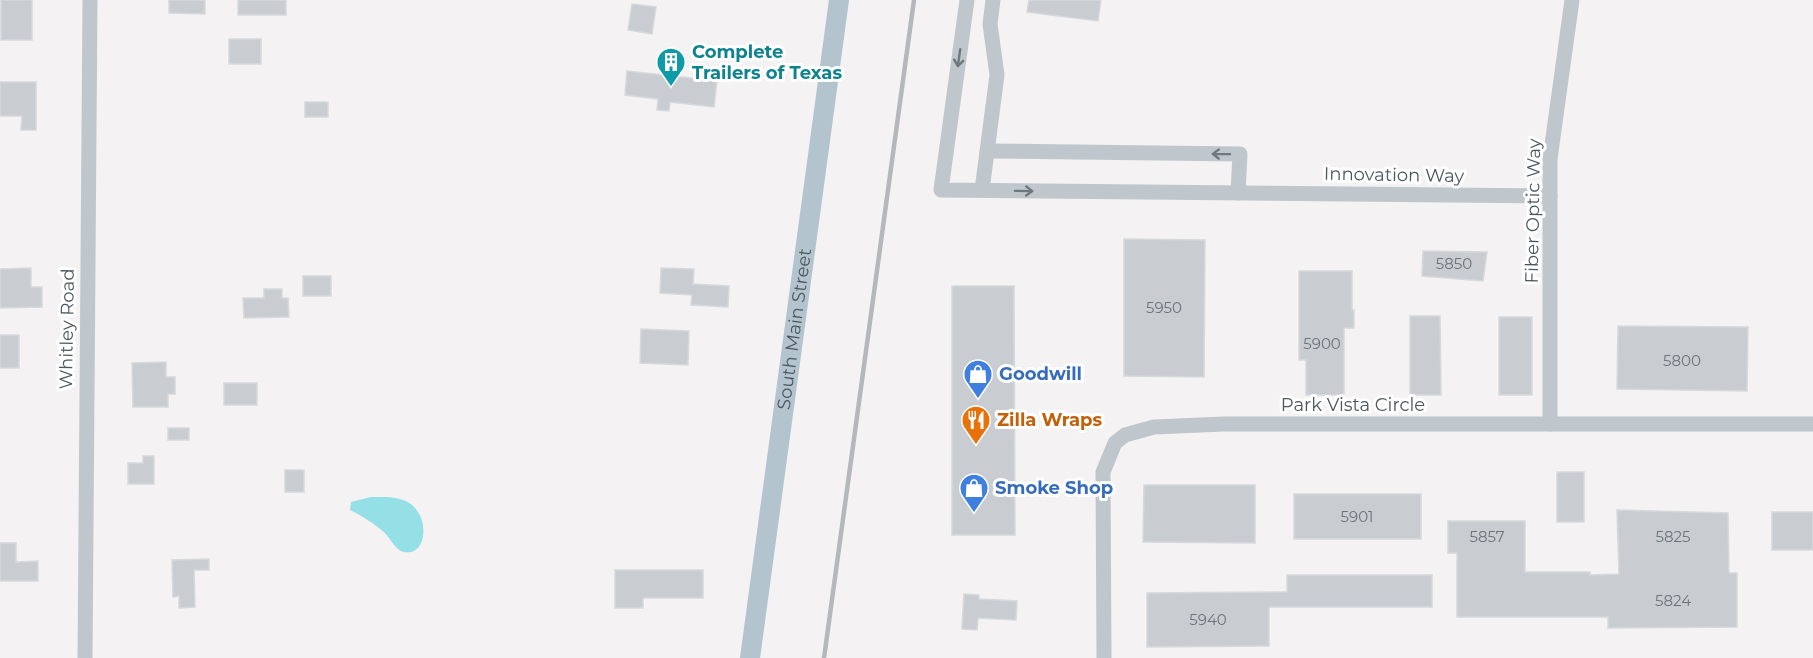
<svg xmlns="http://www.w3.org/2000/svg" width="1813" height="658" viewBox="0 0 1813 658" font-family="Montserrat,sans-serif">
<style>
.water{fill:#95dfe6}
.building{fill:#c9cdd1;stroke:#d6d9dc;stroke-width:1.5}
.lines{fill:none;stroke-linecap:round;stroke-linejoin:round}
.minor{stroke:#bfc7cd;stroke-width:15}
.major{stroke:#b4c4ce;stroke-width:20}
.rail{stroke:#b4b8bb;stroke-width:4.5}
.oneway{stroke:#6e797f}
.labels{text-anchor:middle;stroke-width:6;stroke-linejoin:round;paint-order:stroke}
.number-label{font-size:15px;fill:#6a747b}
.culture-label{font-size:18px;font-weight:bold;fill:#0d838f;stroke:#fff;text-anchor:start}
.street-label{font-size:18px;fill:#4b575e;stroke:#fff}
.shop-label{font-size:18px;font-weight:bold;fill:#366cbe;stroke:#fff;text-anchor:start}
.food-label{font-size:18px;font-weight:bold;fill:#c56008;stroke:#fff;text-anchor:start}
</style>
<rect width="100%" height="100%" fill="#f4f2f2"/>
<!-- water -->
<path class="water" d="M 371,497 C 381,497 393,496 403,500 C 431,509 429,557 404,552 C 397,551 390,539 385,533 C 375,524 362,516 350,510 L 351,502 Z"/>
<!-- building -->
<g class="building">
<rect x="1" y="0" width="31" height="40"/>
<polygon points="169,0 205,0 205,14 169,13"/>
<rect x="238" y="0" width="48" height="15"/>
<polygon points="1029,0 1101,0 1098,21 1027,12"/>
<polygon points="632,4 656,7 652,34 628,30"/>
<rect x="229" y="39" width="32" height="25"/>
<polygon points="627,71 717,81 714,107 670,102 669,111 657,110 658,99 625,95"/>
<polygon points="0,82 36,82 36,130 21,130 22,116 0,116"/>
<rect x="305" y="102" width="23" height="15"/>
<polygon points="1124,239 1205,240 1204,377 1124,376"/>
<polygon points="1423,251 1487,252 1483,281 1422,276"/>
<polygon points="31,268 31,287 42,287 42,307 0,308 0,269"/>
<polygon points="661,268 694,269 693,284 729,286 728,307 691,305 692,295 660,293"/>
<polygon points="1299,271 1352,271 1352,310 1354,310 1354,328 1344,328 1344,395 1306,395 1306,360 1299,360"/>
<rect x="303" y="276" width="28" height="20"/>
<polygon points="952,286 1014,286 1015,535 952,535"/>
<polygon points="264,289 282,289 282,298 288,298 289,317 244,318 243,298 264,298"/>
<polygon points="1410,316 1440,316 1441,395 1410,395"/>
<rect x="1499" y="317" width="33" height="78"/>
<polygon points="1618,326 1748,327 1747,391 1617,389"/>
<polygon points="641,329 689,331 688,365 640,363"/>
<rect x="0" y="335" width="19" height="33"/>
<polygon points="166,362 166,377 175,377 175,394 168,394 168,407 133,407 132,363"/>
<rect x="224" y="383" width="33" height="22"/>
<rect x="168" y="428" width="21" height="12"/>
<polygon points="143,456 154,456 154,484 128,484 128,463 143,463"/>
<rect x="285" y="470" width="19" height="22"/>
<rect x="1557" y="472" width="27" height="50"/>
<polygon points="1144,485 1255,485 1255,543 1143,542"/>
<rect x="1294" y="494" width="127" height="45"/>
<polygon points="1617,510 1728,513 1729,573 1737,573 1737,627 1608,628 1608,617 1457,617 1457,553 1448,553 1448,521 1525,521 1525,572 1590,572 1590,575 1619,574"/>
<rect x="1772" y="512" width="41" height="38"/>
<polygon points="0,543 16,543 16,562 38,561 38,581 0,581"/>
<polygon points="209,559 209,570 194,570 195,607 179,608 179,596 173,597 172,560"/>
<polygon points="615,570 703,570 703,598 643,598 643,608 615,608"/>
<polygon points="1287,575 1432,575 1432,607 1269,607 1269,646 1147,647 1147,593 1287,592"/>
<polygon points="964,594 979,595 979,599 1017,601 1016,620 978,618 977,630 962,629"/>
</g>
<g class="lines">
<!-- minor -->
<g class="minor">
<polyline points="967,0 941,190 1550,196"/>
<polyline points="987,151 1240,154 1238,193"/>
<polyline points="982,190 997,75 990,24 993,0"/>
<polyline points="1550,424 1550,159 1572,0"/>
<polyline points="85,658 90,0"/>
<polyline points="1104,658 1103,472 1115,443 1125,435 1154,427 1224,424 1813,424"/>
</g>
<!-- major -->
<path class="major" id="s1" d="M 750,658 L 839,0"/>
<!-- rail -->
<polyline class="rail" points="824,658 914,0"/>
</g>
<!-- one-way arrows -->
<defs><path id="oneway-shaft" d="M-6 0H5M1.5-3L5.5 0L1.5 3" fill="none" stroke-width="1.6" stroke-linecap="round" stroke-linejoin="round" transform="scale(1.5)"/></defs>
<g class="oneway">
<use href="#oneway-shaft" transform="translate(959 58) rotate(98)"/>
<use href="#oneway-shaft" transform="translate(1221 154) rotate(-179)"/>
<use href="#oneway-shaft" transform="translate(1024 191) rotate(1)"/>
</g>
<!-- icons -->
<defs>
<g id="building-pin" transform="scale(1.5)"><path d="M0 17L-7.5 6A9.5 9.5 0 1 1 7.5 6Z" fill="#0f9aa8" stroke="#fff"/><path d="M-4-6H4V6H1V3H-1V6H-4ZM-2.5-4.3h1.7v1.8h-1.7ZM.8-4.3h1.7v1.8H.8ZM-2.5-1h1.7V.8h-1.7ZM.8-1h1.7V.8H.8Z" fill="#fff"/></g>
<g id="shop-pin" transform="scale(1.5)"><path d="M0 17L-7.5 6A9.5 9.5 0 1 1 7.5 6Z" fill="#3f7fe0" stroke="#fff"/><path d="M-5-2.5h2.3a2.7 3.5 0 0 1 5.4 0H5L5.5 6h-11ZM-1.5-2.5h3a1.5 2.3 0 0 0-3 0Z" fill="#fff"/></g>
<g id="restaurant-pin" transform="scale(1.5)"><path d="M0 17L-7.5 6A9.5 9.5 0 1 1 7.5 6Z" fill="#e8710a" stroke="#fff"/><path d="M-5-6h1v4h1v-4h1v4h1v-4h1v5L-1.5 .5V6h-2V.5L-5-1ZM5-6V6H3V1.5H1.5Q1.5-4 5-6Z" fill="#fff"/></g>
</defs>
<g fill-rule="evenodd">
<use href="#building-pin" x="671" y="62"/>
<use href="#shop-pin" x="978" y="374"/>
<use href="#restaurant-pin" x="976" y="420"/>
<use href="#shop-pin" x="974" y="488"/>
</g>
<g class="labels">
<!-- number labels -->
<g class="number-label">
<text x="1454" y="269">5850</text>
<text x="1164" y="313">5950</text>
<text x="1322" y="349">5900</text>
<text x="1682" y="366">5800</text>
<text x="1357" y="522">5901</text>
<text x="1487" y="542">5857</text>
<text x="1673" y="542">5825</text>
<text x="1673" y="606">5824</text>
<text x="1208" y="625">5940</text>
</g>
<!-- culture labels -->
<g class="culture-label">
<text x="692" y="58">Complete<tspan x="692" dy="21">Trailers of Texas</tspan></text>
</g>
<!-- street labels -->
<g class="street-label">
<text transform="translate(1394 175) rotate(1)" y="6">Innovation Way</text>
<text transform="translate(1533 211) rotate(-89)" y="6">Fiber Optic Way</text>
<text transform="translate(67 329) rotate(-89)" y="6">Whitley Road</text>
<text dy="6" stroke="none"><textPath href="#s1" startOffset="332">South Main Street</textPath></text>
<text x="1353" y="411">Park Vista Circle</text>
</g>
<!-- shop labels -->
<g class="shop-label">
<text x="999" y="380">Goodwill</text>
<text x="995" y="494">Smoke Shop</text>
</g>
<!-- food labels -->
<g class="food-label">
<text x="997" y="426">Zilla Wraps</text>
</g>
</g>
</svg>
